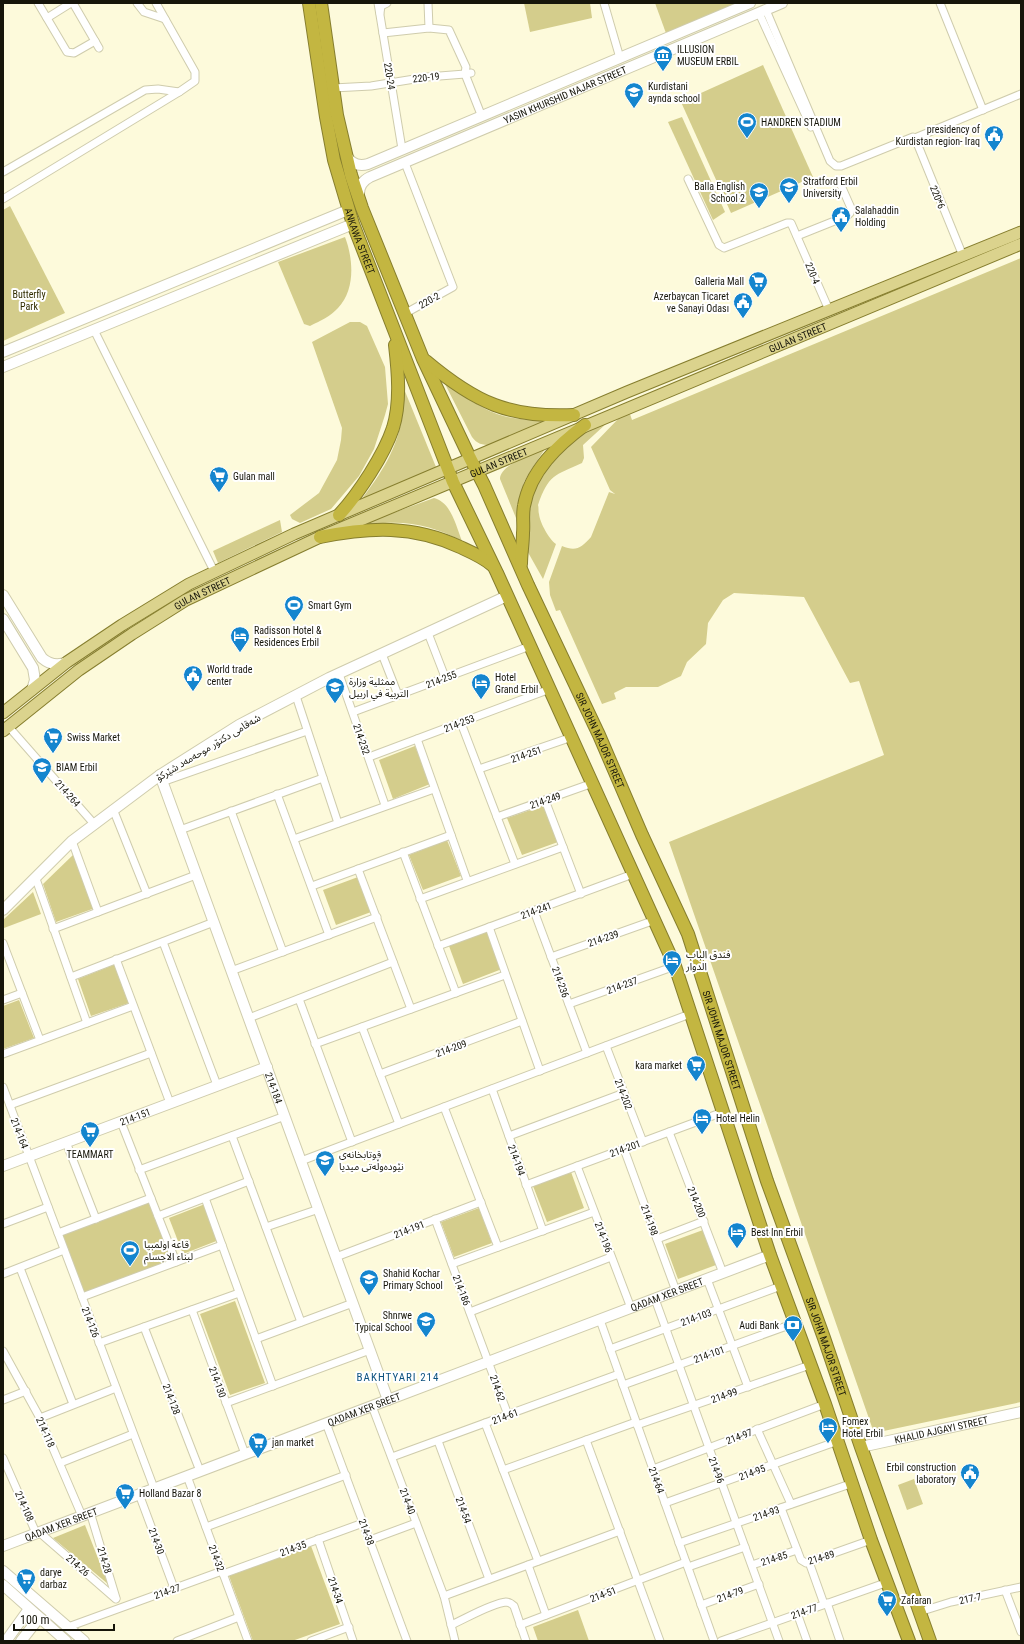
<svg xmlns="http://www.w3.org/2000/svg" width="1024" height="1644" viewBox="0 0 1024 1644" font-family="'Roboto Condensed','Noto Sans Arabic',sans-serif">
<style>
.green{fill:#d4cd8c}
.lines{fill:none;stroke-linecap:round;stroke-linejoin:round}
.street-casing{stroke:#cfccad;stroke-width:9}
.secondary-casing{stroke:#cfccad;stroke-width:12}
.primary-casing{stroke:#867e2e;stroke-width:13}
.highway-casing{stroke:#867e2e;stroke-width:14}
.street{stroke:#fff;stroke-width:7}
.secondary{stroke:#fff;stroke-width:10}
.primary{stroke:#dbd38d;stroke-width:11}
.highway{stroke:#c3b641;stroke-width:12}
.labels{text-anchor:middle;stroke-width:4;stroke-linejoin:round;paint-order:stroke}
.poi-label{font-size:10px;fill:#16150a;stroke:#fff;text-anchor:start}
.street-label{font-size:10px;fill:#16150a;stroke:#fff}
.park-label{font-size:10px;fill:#322d01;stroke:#fff}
.neighbourhood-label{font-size:11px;letter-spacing:1px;fill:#0d5280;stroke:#fff}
</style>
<rect width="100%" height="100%" fill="#fdfadb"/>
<!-- green -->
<g class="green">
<polygon points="524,3 590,3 592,18 530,32"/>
<polygon points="655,3 743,3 667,36"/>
<polygon points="763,65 813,177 731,213 681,102"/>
<polygon points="682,117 725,212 713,220 668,122"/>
<polygon points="10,206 65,313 3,341 3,210"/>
<path d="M 345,237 C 353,258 356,289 338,308 C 331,316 320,321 310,326 L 304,324 L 278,262 Z"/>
<path d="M 1021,258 L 1021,1402 L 874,1433 L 669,842 L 884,755 L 859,681 L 850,683 L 804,597 L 734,593 L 723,600 L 708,623 L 706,644 L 687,662 L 681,676 L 658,687 L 626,687 L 614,693 L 616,699 L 602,704 L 560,610 L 556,611 L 550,595 L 549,582 L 562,546 C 576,552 581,548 591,537 L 609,492 L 615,494 L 610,490 L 591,447 L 620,417 L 630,414 L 632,420 Z"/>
<polygon points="350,322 360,322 367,326 385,367 388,404 385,415 374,449 359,476 331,509 300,523 292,519 290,515 319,493 337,460 341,440 342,428 312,342"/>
<path d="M 402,384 L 436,467 L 361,500 C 380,475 399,447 402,415 C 403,405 402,395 402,384 Z"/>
<path d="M 445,384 C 462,395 479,407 497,414 C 514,420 533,420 550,421 L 491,445 C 482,445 477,444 472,437 Z"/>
<path d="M 607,423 L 583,445 L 584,458 L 582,463 C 554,476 549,474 538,505 C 539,509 538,510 539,514 C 540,523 549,539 556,544 L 543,579 L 525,547 L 528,507 L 537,480 L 579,432 Z"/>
<path d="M 545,449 L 531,470 L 524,482 L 516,518 L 500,479 C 500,464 533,455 545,449 Z"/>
<path d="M 434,498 C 451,502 456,526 462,541 C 438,528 412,521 385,523 C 376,523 368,525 360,525 Z"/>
<polygon points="280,520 282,532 218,563 213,551"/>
<polygon points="415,746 430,784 393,799 379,760"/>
<polygon points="545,805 558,842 522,855 507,818"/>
<polygon points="447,840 461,876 423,890 409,855"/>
<polygon points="74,854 95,908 56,922 43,884"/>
<polygon points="358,877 371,912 336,925 323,890"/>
<polygon points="33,892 41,914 4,928 3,920"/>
<polygon points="487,932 502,969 463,984 449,946"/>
<polygon points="116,964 129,1003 91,1016 78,979"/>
<polygon points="19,1000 34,1038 3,1049 3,1006"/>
<polygon points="571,1172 584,1208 547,1222 533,1186"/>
<polygon points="151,1198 176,1262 82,1297 58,1233"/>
<polygon points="205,1204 219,1240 183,1254 169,1218"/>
<polygon points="479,1208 492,1243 454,1257 441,1222"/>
<polygon points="703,1230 716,1265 678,1279 665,1244"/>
<polygon points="235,1301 265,1383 230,1395 200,1314"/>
<polygon points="914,1479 923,1504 907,1510 898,1485"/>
<polygon points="85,1525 108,1584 53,1538"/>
<polygon points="311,1546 340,1624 292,1641 253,1641 229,1576"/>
<polygon points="578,1610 589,1641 538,1641 533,1627"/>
</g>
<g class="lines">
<!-- street casing -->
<g class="street-casing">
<g id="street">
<polyline points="38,3 67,52 74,53 95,41"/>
<polyline points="73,3 99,48"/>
<polyline points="137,3 144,12 165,19"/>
<polyline points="378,3 402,149"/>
<polyline points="604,3 620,58"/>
<polyline points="940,3 983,110"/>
<polyline points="766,10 830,161 836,166 841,166 913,137 915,138 1021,94"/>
<polyline points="380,13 381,6 387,3"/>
<polyline points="759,13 811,127"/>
<polyline points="47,18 71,3"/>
<polyline points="429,28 449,30 466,67 465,74 480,112"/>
<polyline points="383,33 429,28 428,3"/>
<polyline points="333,88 371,86 427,77 465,74 471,73"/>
<polyline points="915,138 963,256"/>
<polyline points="3,172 145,90 158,89 179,92"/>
<polyline points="688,179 719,245 724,248 787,223 791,223 829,310"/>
<polyline points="3,199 179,92 195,81 195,72 156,3"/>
<polyline points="797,236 847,216 850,213 851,208 839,181"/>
<polyline points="404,314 453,287 405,163"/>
<polyline points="94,330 215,573"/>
<polyline points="428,633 445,677"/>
<polyline points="382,654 398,695"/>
<polyline points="339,674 385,805"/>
<polyline points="296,696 338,823"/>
<polyline points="353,712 530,646"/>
<polyline points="461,723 515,864"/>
<polyline points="8,726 95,825"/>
<polyline points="417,739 467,880"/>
<polyline points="369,757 550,689"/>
<polyline points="479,769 572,737"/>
<polyline points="162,782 307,731"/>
<polyline points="277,794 329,935"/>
<polyline points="545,800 581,894"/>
<polyline points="113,809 147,894"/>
<polyline points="231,811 283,952"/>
<polyline points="497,817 593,783"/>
<polyline points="180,830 323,778"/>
<polyline points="294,839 434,789"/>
<polyline points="72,841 98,912"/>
<polyline points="403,852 456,993"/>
<polyline points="358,869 411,1009"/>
<polyline points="36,879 87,1023"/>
<polyline points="312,886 451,835"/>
<polyline points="420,899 563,847"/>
<polyline points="534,911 587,1053"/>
<polyline points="489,927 540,1071"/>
<polyline points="53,929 196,875"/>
<polyline points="163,942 217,1085"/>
<polyline points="3,943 40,1040"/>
<polyline points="438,946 633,874"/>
<polyline points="551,957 655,920"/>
<polyline points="116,959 170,1103"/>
<polyline points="231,971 377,917"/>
<polyline points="71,977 214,922"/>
<polyline points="299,999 352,1142"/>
<polyline points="3,1000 22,993"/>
<polyline points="569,1004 675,966"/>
<polyline points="249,1018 393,962"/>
<polyline points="362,1027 399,1124"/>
<polyline points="315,1044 505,975"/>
<polyline points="606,1046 643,1142"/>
<polyline points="3,1054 133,1006"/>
<polyline points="380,1074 522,1021"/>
<polyline points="3,1087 154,1488"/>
<polyline points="492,1089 543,1231"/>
<polyline points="10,1105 151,1053"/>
<polyline points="444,1107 498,1247"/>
<polyline points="121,1122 176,1262"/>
<polyline points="669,1132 723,1273"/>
<polyline points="232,1136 301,1322"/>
<polyline points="509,1136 624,1093"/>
<polyline points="66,1142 96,1219"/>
<polyline points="624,1149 676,1291"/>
<polyline points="301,1161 690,1014"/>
<polyline points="577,1166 631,1308"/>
<polyline points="139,1170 285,1116"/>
<polyline points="526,1185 723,1112"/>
<polyline points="205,1198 273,1386"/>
<polyline points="158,1216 249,1181"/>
<polyline points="435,1219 508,1415"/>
<polyline points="3,1224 48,1207"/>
<polyline points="266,1227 319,1209"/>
<polyline points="58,1233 151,1198"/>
<polyline points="657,1239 704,1221"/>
<polyline points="336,1257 481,1202"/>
<polyline points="452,1264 594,1212"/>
<polyline points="20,1268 73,1404"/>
<polyline points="3,1274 64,1250"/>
<polyline points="707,1279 748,1387"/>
<polyline points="82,1297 222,1245"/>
<polyline points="655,1299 779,1641"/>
<polyline points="192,1310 245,1454"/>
<polyline points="470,1312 611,1257"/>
<polyline points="600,1320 714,1641"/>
<polyline points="144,1327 200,1471"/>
<polyline points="256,1339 353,1303"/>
<polyline points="99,1343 239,1293"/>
<polyline points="610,1349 781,1286"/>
<polyline points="3,1351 40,1418 82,1516"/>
<polyline points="623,1385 795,1323"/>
<polyline points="3,1400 26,1391"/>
<polyline points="226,1403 370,1350"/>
<polyline points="372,1406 444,1596 455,1641"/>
<polyline points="40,1418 116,1388"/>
<polyline points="326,1423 407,1641"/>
<polyline points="485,1423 538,1561"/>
<polyline points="637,1425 810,1365"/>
<polyline points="757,1429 791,1504"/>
<polyline points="586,1440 660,1641"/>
<polyline points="438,1441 489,1579"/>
<polyline points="392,1457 619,1374"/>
<polyline points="3,1458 36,1533"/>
<polyline points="60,1463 133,1434"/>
<polyline points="653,1469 825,1404"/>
<polyline points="503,1470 636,1422"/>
<polyline points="187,1476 248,1641"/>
<polyline points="139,1494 174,1588"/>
<polyline points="665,1503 838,1441"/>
<polyline points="781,1508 801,1560 806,1563 871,1540"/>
<polyline points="90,1512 116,1598"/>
<polyline points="206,1527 346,1475"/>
<polyline points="39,1532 116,1599"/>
<polyline points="318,1539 353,1641"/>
<polyline points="370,1540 416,1523"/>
<polyline points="679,1543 853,1483"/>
<polyline points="809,1562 824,1604"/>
<polyline points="528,1565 546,1615"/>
<polyline points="752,1565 797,1550"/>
<polyline points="688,1567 745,1547"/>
<polyline points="223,1574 363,1523"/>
<polyline points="1005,1590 1021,1632"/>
<polyline points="444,1596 620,1531"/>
<polyline points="827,1603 840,1641"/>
<polyline points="701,1605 759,1584"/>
<polyline points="919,1612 951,1602 1021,1587"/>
<polyline points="797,1613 807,1641"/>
<path d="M 451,1625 C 465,1619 492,1603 506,1602 C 510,1602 512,1604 514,1606 L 526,1641"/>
<polyline points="520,1625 686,1562"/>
<polyline points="68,1627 222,1571"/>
<polyline points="177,1641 239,1617"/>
<polyline points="311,1641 349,1627"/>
<polyline points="721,1641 888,1582"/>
</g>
</g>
<!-- secondary casing -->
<g class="secondary-casing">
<g id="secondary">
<path d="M 346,154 C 350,163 358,167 368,164 L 750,3"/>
<path id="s1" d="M 359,197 C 358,188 362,181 370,177 L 782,3"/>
<polyline points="3,352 348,210"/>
<polyline points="3,367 353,224"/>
<path d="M 3,595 L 42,658 C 50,665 58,666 67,662"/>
<polyline points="3,619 33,668 35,680 32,690"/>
<path id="s2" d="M 160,775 L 388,1400"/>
<polyline points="3,910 72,841 160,775 239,725 329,678 507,596"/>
<path id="s3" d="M 3,1166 L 267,1067"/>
<path id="s4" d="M 861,1447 L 1021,1412"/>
<path id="s5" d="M 3,1546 L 770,1255"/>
<polyline points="3,1571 84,1641"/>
<polyline points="3,1585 66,1641"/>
<polyline points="6,1641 29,1609"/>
<polyline points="21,1641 39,1618"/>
</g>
</g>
<!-- primary casing -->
<g class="primary-casing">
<g id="primary">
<polyline points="3,713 67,662 122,625 189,584 294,534 627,392 1021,232"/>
<path id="s6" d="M 3,731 L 79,670 L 132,634 L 186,600 L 320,537 L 1021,244"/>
</g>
</g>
<!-- highway casing -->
<g class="highway-casing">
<g id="highway">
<path id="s7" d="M 309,3 L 326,117 L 334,160 L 353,224 L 453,482 L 497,573 L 675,966 L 770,1255 L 825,1404 L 871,1540 L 909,1641"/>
<path id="s8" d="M 321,3 L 337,115 L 351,175 L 362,208 L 423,359 L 470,458 L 484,485 L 528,585 L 599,735 L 642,835 L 688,934 L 767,1181 L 824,1338 L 861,1447 L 930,1641"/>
<path d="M 426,361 C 476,403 509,418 574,415"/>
<path d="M 339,515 C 359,493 384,455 393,428 C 401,402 398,371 395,345"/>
<path d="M 320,537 C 370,527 413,525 460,547 C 471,552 483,557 492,565"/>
<path d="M 521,564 C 521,554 523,543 523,533 C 524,524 522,516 524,506 C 530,471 558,445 585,425"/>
</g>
</g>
<!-- street -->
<use href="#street" class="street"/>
<!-- secondary -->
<use href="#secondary" class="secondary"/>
<!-- primary -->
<use href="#primary" class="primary"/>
<!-- highway -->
<use href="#highway" class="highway"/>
</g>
<!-- icons -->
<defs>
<g id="museum-pin" transform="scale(1)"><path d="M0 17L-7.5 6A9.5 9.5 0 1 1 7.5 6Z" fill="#1485ce" stroke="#fff"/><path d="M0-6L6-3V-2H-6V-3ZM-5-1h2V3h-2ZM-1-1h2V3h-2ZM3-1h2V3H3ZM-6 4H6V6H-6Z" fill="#fff"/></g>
<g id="school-pin" transform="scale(1)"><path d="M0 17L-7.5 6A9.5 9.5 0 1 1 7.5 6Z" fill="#1485ce" stroke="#fff"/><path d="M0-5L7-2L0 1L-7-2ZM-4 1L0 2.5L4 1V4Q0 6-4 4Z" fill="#fff"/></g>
<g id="stadium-pin" transform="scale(1)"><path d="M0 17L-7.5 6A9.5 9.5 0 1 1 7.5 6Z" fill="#1485ce" stroke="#fff"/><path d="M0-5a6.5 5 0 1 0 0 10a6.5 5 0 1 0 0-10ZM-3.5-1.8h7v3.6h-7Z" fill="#fff"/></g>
<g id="civic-pin" transform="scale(1)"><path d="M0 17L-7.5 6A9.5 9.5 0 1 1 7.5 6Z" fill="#1485ce" stroke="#fff"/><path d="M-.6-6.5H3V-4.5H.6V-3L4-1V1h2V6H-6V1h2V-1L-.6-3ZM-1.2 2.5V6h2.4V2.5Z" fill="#fff"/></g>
<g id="university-pin" transform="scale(1)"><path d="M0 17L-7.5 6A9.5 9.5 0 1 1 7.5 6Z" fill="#1485ce" stroke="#fff"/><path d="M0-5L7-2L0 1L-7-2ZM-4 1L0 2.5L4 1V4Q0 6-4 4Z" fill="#fff"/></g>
<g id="supermarket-pin" transform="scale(1)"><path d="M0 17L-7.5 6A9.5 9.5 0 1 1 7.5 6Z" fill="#1485ce" stroke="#fff"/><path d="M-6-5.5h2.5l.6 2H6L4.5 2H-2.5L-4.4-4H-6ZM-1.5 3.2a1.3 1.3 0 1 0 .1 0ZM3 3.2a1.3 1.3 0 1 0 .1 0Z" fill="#fff"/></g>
<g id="hotel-pin" transform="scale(1)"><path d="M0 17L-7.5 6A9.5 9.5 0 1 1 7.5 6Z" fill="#1485ce" stroke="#fff"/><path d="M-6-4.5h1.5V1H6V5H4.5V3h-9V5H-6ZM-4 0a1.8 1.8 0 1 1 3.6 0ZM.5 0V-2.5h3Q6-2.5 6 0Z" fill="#fff"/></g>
<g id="bank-pin" transform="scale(1)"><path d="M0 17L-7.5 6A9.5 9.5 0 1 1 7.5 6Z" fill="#1485ce" stroke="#fff"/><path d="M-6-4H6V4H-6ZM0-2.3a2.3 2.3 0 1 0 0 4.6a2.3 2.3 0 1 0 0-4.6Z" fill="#fff"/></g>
</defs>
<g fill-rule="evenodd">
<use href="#museum-pin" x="663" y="55"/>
<use href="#school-pin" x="634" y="92"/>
<use href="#stadium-pin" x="747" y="122"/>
<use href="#civic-pin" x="994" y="135"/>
<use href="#university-pin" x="789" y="187"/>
<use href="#school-pin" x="759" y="192"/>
<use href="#civic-pin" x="841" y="216"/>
<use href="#supermarket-pin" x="758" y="281"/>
<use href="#civic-pin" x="743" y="302"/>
<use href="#supermarket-pin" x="219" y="476"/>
<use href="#stadium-pin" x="294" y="605"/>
<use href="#hotel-pin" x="240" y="636"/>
<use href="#civic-pin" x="193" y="675"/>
<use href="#hotel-pin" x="481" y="683"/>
<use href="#university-pin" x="335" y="687"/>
<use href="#supermarket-pin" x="53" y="737"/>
<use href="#university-pin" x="42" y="767"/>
<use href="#hotel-pin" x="672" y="960"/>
<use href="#supermarket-pin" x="696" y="1065"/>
<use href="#hotel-pin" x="702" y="1118"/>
<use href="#supermarket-pin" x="90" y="1131"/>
<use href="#school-pin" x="325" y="1160"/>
<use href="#hotel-pin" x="737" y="1232"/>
<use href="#stadium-pin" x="130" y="1250"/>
<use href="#school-pin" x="369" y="1279"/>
<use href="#school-pin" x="426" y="1321"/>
<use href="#bank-pin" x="793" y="1325"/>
<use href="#hotel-pin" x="828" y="1427"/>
<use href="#supermarket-pin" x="258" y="1442"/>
<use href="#civic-pin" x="970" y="1473"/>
<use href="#supermarket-pin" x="125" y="1493"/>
<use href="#supermarket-pin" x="26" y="1578"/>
<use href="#supermarket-pin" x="887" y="1600"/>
</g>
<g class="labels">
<!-- poi labels -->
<g class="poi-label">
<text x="677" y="53">ILLUSION<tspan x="677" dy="12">MUSEUM ERBIL</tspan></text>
<text x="648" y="90">Kurdistani<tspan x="648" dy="12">aynda school</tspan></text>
<text x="761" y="126">HANDREN STADIUM</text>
<text x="980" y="133" text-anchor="end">presidency of<tspan x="980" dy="12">Kurdistan region- Iraq</tspan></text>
<text x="803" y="185">Stratford Erbil<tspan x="803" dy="12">University</tspan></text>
<text x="745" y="190" text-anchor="end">Balla English<tspan x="745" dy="12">School 2</tspan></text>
<text x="855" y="214">Salahaddin<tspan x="855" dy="12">Holding</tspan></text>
<text x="744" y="285" text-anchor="end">Galleria Mall</text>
<text x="729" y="300" text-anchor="end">Azerbaycan Ticaret<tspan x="729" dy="12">ve Sanayi Odası</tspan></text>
<text x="233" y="480">Gulan mall</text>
<text x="308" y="609">Smart Gym</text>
<text x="254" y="634">Radisson Hotel &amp;<tspan x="254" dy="12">Residences Erbil</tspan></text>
<text x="207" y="673">World trade<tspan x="207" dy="12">center</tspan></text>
<text x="495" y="681">Hotel<tspan x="495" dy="12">Grand Erbil</tspan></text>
<text x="349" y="685">ممثلية وزارة<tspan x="349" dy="12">التربية في اربيل</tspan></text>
<text x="67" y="741">Swiss Market</text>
<text x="56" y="771">BIAM Erbil</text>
<text x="686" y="958">فندق الباب<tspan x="686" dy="12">الدوار</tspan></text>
<text x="682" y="1069" text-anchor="end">kara market</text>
<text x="716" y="1122">Hotel Helin</text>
<text x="90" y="1158" text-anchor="middle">TEAMMART</text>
<text x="339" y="1158">قوتابخانەی<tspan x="339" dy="12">نێودەوڵەتی میدیا</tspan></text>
<text x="751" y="1236">Best Inn Erbil</text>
<text x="144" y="1248">قاعة اولمبيا<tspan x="144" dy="12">لبناء الاجسام</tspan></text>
<text x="383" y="1277">Shahid Kochar<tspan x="383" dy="12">Primary School</tspan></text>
<text x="412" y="1319" text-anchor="end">Shnrwe<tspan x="412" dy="12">Typical School</tspan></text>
<text x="779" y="1329" text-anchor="end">Audi Bank</text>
<text x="842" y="1425">Fomex<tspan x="842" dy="12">Hotel Erbil</tspan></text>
<text x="272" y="1446">jan market</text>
<text x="956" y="1471" text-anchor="end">Erbil construction<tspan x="956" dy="12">laboratory</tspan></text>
<text x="139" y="1497">Holland Bazar 8</text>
<text x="40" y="1576">darye<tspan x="40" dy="12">darbaz</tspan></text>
<text x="901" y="1604">Zafaran</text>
</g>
<!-- street labels -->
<g class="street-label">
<text transform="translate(390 76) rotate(81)" y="4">220-24</text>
<text transform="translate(426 77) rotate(-7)" y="4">220-19</text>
<text dy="4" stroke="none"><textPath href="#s1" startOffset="236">YASIN KHURSHID NAJAR STREET</textPath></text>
<text transform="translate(938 197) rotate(68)" y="4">220*6</text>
<text dy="4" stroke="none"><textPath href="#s7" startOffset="244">ANKAWA STREET</textPath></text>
<text transform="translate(813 273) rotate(67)" y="4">220-4</text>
<text transform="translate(429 300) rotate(-29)" y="4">220-2</text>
<text dy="4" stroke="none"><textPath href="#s6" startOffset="891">GULAN STREET</textPath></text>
<text dy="4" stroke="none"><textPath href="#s6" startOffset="567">GULAN STREET</textPath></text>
<text dy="4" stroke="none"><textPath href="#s6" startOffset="243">GULAN STREET</textPath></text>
<text transform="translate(441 679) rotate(-21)" y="4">214-255</text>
<text transform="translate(459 723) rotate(-21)" y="4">214-253</text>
<text transform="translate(362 739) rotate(71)" y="4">214-232</text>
<text dy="4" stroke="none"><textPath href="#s8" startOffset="793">SIR JOHN MAJOR STREET</textPath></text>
<text transform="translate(208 747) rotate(-31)" y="4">شەقامی دکتۆر موحەمەد شێرکۆ</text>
<text transform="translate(526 754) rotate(-19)" y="4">214-251</text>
<text transform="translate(68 793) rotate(48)" y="4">214-264</text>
<text transform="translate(545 800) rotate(-19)" y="4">214-249</text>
<text transform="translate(536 910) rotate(-20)" y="4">214-241</text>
<text transform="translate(603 938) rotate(-19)" y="4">214-239</text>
<text transform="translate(561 982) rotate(70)" y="4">214-236</text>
<text transform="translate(622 985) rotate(-20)" y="4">214-237</text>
<text dy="4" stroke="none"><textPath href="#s8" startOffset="1117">SIR JOHN MAJOR STREET</textPath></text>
<text transform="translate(451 1048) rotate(-20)" y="4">214-209</text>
<text dy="4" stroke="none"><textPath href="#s2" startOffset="333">214-184</textPath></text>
<text transform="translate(624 1094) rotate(69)" y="4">214-202</text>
<text dy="4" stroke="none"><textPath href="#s3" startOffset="141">214-151</textPath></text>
<text transform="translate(20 1133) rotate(69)" y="4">214-164</text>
<text transform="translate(625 1148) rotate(-20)" y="4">214-201</text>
<text transform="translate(517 1160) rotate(70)" y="4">214-194</text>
<text transform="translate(697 1202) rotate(68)" y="4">214-200</text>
<text transform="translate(650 1220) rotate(70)" y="4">214-198</text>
<text transform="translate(409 1229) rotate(-21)" y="4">214-191</text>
<text transform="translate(604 1237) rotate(69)" y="4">214-196</text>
<text transform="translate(462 1290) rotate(69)" y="4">214-186</text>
<text dy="4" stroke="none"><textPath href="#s5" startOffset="710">QADAM XER SREET</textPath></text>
<text transform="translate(696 1317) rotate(-20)" y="4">214-103</text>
<text transform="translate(91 1322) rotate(69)" y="4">214-126</text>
<text dy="4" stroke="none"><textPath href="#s8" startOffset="1441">SIR JOHN MAJOR STREET</textPath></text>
<text transform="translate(709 1354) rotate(-20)" y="4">214-101</text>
<text transform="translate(218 1382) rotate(70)" y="4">214-130</text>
<text transform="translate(498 1388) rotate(71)" y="4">214-62</text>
<text transform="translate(724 1395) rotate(-19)" y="4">214-99</text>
<text transform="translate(172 1399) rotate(69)" y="4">214-128</text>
<text dy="4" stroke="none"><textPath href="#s5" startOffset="386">QADAM XER SREET</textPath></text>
<text transform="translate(505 1416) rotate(-20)" y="4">214-61</text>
<text dy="4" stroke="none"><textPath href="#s4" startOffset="82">KHALID AJGAYI STREET</textPath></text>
<text transform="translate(46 1432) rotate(66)" y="4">214-118</text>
<text transform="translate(739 1436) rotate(-21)" y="4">214-97</text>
<text transform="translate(717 1470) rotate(70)" y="4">214-96</text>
<text transform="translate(752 1472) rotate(-20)" y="4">214-95</text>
<text transform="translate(657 1480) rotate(70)" y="4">214-64</text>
<text transform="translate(408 1501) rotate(69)" y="4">214-40</text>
<text transform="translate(25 1506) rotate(66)" y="4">214-108</text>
<text transform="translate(464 1510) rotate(70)" y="4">214-54</text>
<text transform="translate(766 1513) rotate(-19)" y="4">214-93</text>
<text dy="4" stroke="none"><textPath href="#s5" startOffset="62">QADAM XER SREET</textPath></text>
<text transform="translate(367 1532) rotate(70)" y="4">214-38</text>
<text transform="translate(157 1541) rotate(70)" y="4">214-30</text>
<text transform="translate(293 1548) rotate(-20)" y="4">214-35</text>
<text transform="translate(821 1557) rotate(-17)" y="4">214-89</text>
<text transform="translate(217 1558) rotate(70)" y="4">214-32</text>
<text transform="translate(774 1558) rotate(-18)" y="4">214-85</text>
<text transform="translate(105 1560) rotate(73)" y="4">214-28</text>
<text transform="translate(78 1565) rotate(41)" y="4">214-26</text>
<text transform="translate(336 1590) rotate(71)" y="4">214-34</text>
<text transform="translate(167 1591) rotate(-19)" y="4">214-27</text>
<text transform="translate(603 1594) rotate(-21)" y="4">214-51</text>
<text transform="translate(730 1594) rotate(-20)" y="4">214-79</text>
<text transform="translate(970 1598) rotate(-12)" y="4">217-7</text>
<text transform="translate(804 1611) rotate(-19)" y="4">214-77</text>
</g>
<!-- park labels -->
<g class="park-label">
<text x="29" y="298">Butterfly<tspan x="29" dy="12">Park</tspan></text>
</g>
<!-- neighbourhood labels -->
<g class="neighbourhood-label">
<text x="398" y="1381">BAKHTYARI 214</text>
</g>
</g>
<!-- border -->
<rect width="1024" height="1644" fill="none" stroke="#16150a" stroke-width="8"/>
<!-- scale -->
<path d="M14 1624v6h100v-6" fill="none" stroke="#16150a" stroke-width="2"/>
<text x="20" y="1624" font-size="12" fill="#16150a" stroke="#ffffff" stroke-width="3" paint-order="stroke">100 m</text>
</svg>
